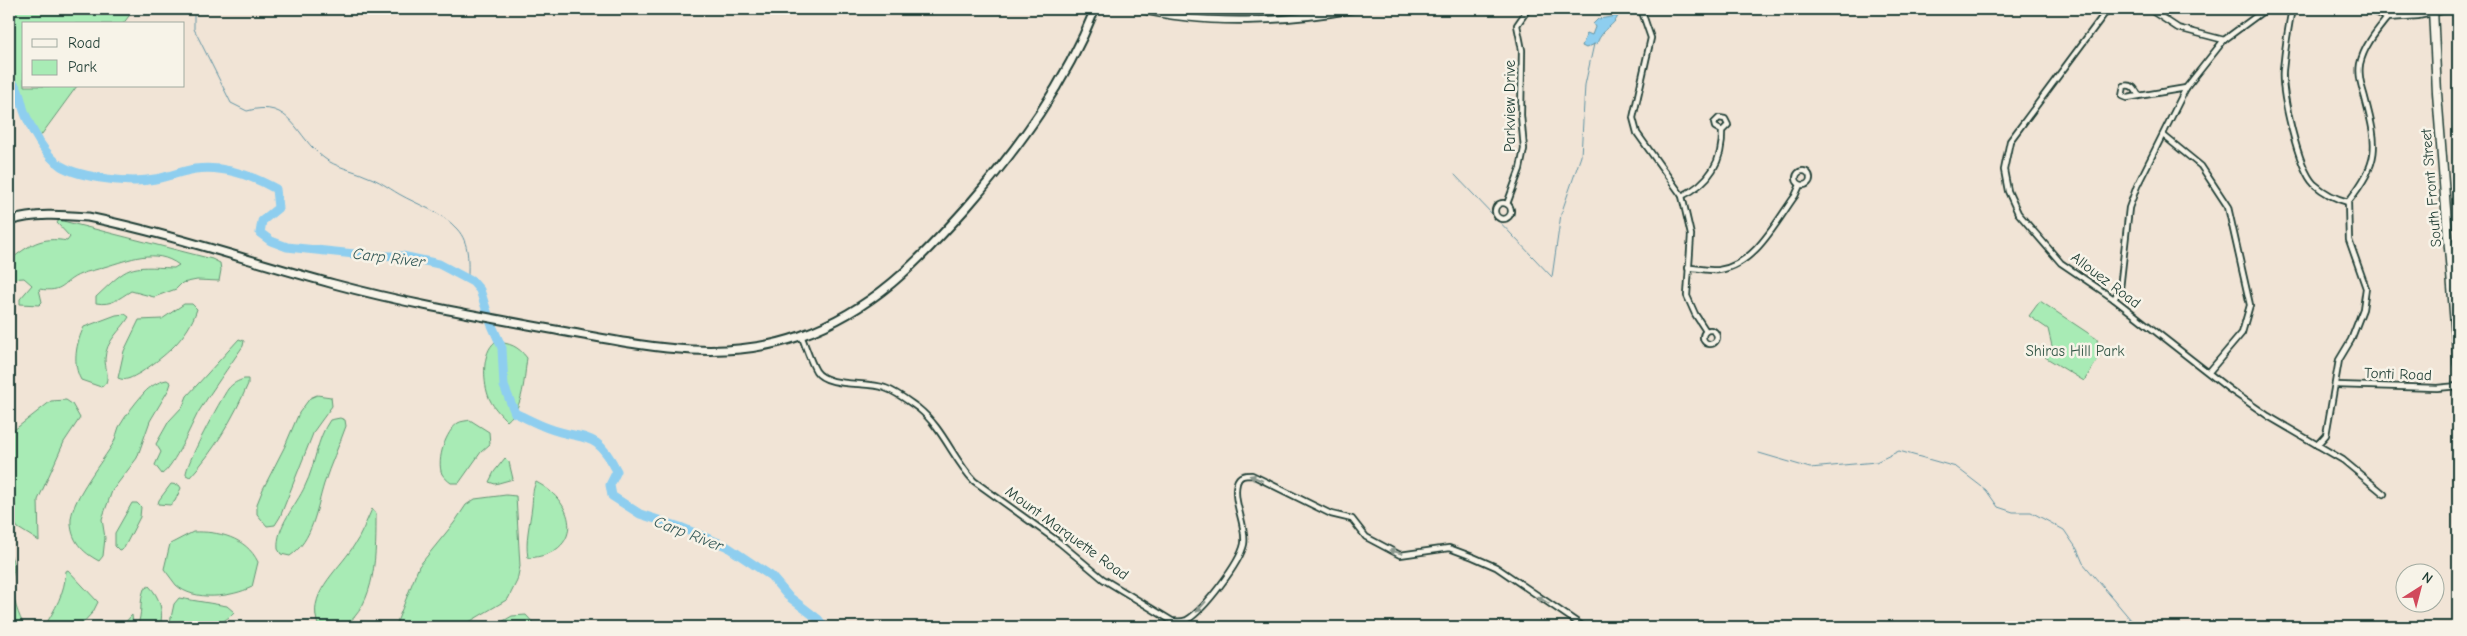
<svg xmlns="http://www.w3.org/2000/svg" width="2467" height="636" viewBox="0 0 2467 636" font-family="'Comic Neue',sans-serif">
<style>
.green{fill:#a8ebb5;stroke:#649474}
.water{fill:#8eceef;stroke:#6294a4}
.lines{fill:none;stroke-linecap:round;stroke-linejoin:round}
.stream{stroke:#6294a4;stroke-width:1}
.river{stroke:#8eceef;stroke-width:9}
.minor-casing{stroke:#1f3d34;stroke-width:8}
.tertiary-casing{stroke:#1f3d34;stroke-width:9}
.primary-casing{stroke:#1f3d34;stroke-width:11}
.trunk-casing{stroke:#1f3d34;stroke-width:11}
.minor{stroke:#f7f3e8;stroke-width:4.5}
.tertiary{stroke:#f7f3e8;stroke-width:5.5}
.primary{stroke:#f7f3e8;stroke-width:7}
.trunk{stroke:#f7f3e8;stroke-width:8}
.oneway{fill:#8b988e}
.labels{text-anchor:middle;stroke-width:5;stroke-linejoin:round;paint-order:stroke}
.street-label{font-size:15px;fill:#1f3d34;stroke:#f7f3e8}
.park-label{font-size:15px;fill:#345747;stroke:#f7f3e8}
.water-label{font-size:16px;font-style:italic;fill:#355a59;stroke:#f7f3e8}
</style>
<rect width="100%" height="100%" fill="#f1e4d6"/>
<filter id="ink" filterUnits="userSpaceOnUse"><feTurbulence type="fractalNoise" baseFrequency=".02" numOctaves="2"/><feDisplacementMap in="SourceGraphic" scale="10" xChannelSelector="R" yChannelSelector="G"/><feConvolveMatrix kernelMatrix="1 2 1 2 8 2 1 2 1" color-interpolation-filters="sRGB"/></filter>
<g filter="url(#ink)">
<!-- green -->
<g class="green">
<polygon points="9,9 134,9 123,24 24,24 24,86 77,86 39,138 26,116 18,87 9,80"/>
<path d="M 2458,15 L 2458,76 C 2452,57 2456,39 2453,20 Z"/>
<path d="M 59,220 L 212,259 L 220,263 L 221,270 L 219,281 L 197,280 L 182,283 L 176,289 L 154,297 L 131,291 C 119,298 112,306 96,303 L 96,297 C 130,265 127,266 174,268 L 179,265 C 155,247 129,260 104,267 C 97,270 88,271 81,274 C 61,282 65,293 39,289 L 42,302 L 39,305 L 20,304 L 20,299 L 32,285 L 24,278 L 9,279 L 9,261 C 29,245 41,236 67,241 L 70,237 L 57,223 Z"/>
<polygon points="2040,301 2097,339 2100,356 2084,381 2045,357 2052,346 2048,329 2029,316"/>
<path d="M 184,304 L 192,304 L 197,309 C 188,338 164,357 140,373 C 132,377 126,382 118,378 L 124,351 L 139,320 L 162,319 Z"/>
<path d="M 125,314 L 129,317 C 120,332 106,340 105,359 C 105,368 109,374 106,383 L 101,387 L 81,380 C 72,364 76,343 84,327 L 116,315 Z"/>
<path d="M 239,339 L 244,341 L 243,346 C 228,368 213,389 199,411 C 190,427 175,465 162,474 L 155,465 L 161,452 L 156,444 L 169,421 L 183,406 L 187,396 Z"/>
<path d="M 495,342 C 510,343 518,346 527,358 C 524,377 524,408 507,421 C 500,414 491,405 488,395 C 483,380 482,352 495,342 Z"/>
<path d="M 244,379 L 248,379 L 248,384 C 234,417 214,451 190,477 L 186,475 C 184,467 221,399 228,389 C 233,383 238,381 244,379 Z"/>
<path d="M 167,380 L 171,383 L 169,389 L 150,421 L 137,458 L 112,491 L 102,519 L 105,538 L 103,556 L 99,561 C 82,552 70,540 71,519 C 73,497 103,461 114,442 C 116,437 117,432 119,427 C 126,415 135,403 144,393 C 149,387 159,381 167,380 Z"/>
<polygon points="317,395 331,397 332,406 314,431 280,517 275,525 267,526 257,514 257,504 263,489 285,446 299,413 310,398"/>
<polygon points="66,400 72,404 80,418 64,442 38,500 39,541 18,528 9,516 9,434 51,401"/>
<path d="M 340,418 L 345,420 L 346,426 C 339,446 330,465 324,484 C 316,510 313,540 290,556 L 281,554 L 278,549 C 276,526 296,506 305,486 C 316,464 316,440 330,420 Z"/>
<path d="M 470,420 L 489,432 L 490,444 L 481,452 L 459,483 L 451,483 C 448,481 444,477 442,474 C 436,460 446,431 458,423 C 461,421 467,421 470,420 Z"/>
<polygon points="505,458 509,462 513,479 495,484 489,482 494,472"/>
<path d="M 536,482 C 578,503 584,554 528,558 C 525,540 530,524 532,506 C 533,496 532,491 536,482 Z"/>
<polygon points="171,484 179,485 181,488 175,501 170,505 158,504 159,500"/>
<polygon points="506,495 516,496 520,566 517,581 508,599 469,622 442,627 395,627 419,566 454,523 466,505 475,499"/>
<polygon points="132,503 137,503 141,507 140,517 124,548 119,550 115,546 115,533"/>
<path d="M 372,509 L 376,514 C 376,551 377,605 343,627 L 319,627 C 305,595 337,572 353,547 C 361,536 366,522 372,509 Z"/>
<path d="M 193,532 C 218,531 246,537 258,562 L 252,587 C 232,597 194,602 176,585 C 172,580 168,574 164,569 L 170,544 Z"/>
<path d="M 9,551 C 18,572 12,567 12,585 C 13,599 18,615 25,627 L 9,627 Z"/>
<path d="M 68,570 L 98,602 L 93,612 L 79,627 L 44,627 C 55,610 65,592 66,571 Z"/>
<path d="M 149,586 C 160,597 164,612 160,627 L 121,627 L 132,615 L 133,625 L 137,626 C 143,614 139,602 144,589 Z"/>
<path d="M 179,598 L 227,606 L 234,612 C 217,632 193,627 169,627 L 174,604 Z"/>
<polygon points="526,615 537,627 493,627 512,616"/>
</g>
<!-- water -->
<path class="water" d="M 1618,16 C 1614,26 1603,28 1597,43 L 1586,48 L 1582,46 L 1587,33 L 1592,35 L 1595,27 L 1593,24 L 1598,19 Z"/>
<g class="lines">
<!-- stream -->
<g class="stream">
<path d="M 194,9 L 194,29 L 231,103 L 247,111 C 292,98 295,137 324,158 C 335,167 353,170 366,176 C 380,181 387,187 399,194 C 418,205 442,212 457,229 C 470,243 468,262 468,280"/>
<polyline points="1613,16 1620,9"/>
<polyline points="1455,175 1552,277 1561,214 1581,156 1585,85 1594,44"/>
<polyline points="1759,453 1810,468 1876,462 1899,451 1956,467 1986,490 1998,507 2013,512 2031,512 2064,530 2077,549 2083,563 2131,620 2151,627"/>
</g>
<!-- river -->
<path class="river" d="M 9,80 C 22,89 20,103 26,116 C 33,133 46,156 61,166 C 82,178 131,184 155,179 C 168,177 182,171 195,169 C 224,165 251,175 276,189 L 278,208 L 262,221 L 260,233 L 271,241 L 287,247 L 374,256 L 402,256 L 439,264 L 473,282 L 480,290 L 490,321 L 502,348 L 504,386 L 515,413 C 526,418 537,424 548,428 C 585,442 595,428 617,471 L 610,485 L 612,496 L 640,514 L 680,527 L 726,546 L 771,576 L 788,596 L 818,619 L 824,627"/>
<!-- minor casing -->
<g class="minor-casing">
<g id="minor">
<polyline points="1641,9 1651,38 1633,118 1637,133 1682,196 1691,235 1687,296 1695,314 1706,331"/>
<polyline points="2108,9 2010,141 2004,170 2008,191 2018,213 2061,263 2114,299 2229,389 2268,416 2343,460 2384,494"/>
<polyline points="2149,9 2178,28 2224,40"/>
<path d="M 2292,9 C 2288,28 2285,50 2283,70 C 2281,92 2298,168 2314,184 C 2323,192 2336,199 2348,202"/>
<polyline points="2368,9 2387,18 2418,16 2451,9"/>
<path d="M 2139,96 C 2135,89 2133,84 2124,86 L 2122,96 L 2127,98 L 2186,88"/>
<polyline points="2163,135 2201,166 2228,207 2250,305 2242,333 2209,372"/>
<circle cx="1803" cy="178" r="7"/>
<path d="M 1682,196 C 1709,183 1723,161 1722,131 L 1728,125 L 1725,119 L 1719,118 L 1714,123 L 1715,127 L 1722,131"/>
<circle cx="1503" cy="211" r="8"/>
<polyline points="1507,204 1520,169 1524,149 1521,115 1522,50 1517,25 1528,9"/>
<path d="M 1688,268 C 1698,268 1710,271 1719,270 C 1755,265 1776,222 1795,196 L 1800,185"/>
<polyline points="2114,299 2120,289 2129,208 2137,186 2186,88 2224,40 2266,9"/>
<circle cx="1710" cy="337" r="7"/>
<path d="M 801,335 C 806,347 810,361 816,371 C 827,388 867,381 885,388 C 897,392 908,401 918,408 C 943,428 953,459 974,481 L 1060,543 L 1103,579 L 1172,621 C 1178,622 1182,622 1187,620 C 1204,610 1240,563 1244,544 C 1247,525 1232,502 1237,483 C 1239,475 1245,475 1252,475 L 1331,514 L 1352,519 L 1366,537 L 1400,555 L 1449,548 L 1473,557 L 1496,567 L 1584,627"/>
<polyline points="2336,385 2437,388 2458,386"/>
<path d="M 2317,445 L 2326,435 L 2339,360 L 2351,340 L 2363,309 L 2366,288 L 2349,240 L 2348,202 C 2380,161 2378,147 2365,98 C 2362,87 2358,76 2360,64 C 2364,46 2376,32 2387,18"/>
</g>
</g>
<!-- tertiary casing -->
<g class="tertiary-casing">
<path id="tertiary" d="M 1138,9 C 1205,26 1288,22 1356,9"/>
</g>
<!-- primary casing -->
<g class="primary-casing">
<path id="primary" d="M 9,221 C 35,213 61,215 88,217 C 171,234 252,262 334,284 C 408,304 485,317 561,331 C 641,345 721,364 800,336 C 873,310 917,263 967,207 C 1020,146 1065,84 1095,9"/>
</g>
<!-- trunk casing -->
<g class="trunk-casing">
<polyline id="trunk" points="2433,9 2437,93 2458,364"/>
</g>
<!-- minor -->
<use href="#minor" class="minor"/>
<!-- tertiary -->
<use href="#tertiary" class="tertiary"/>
<!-- primary -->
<use href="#primary" class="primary"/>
<!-- trunk -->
<use href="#trunk" class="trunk"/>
</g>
<!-- one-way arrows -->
<defs><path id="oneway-solid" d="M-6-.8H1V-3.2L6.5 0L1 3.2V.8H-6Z" transform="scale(1.25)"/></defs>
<g class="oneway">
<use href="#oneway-solid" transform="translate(1256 478) rotate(-158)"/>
<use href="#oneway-solid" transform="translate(1396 552) rotate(-164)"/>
<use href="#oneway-solid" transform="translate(1543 600) rotate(-148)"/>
<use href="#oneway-solid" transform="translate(1201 607) rotate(132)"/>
</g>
</g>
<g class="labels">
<!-- street labels -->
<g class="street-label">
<text transform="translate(1510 106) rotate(-90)" y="5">Parkview Drive</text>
<text transform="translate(2431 188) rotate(-95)" y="5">South Front Street</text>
<text transform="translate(2106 280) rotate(37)" y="5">Allouez Road</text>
<text transform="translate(2398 374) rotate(2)" y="5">Tonti Road</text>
<text transform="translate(1067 533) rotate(36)" y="5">Mount Marquette Road</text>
</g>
<!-- park labels -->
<g class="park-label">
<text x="2075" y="356">Shiras Hill Park</text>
</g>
<!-- water labels -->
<g class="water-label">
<text transform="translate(389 257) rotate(7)" y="6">Carp River</text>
<text transform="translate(689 533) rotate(21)" y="6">Carp River</text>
</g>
</g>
<!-- margin -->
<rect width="2467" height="636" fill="none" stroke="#f7f3e8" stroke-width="30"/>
<rect x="15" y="15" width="2437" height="606" fill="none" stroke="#1f3d34" stroke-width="2" filter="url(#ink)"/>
<!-- legend -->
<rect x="22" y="22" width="162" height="65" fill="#f7f3e8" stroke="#a1aaa0"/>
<rect x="32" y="39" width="25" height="8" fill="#f7f3e8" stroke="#a1aaa0"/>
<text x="68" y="48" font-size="15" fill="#1f3d34">Road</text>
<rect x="32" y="60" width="25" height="15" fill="#a8ebb5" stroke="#a1aaa0"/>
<text x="68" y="72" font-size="15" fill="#1f3d34">Park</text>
<!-- north arrow -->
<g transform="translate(2420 588) rotate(36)"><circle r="24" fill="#f7f3e8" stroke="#a1aaa0"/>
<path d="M0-4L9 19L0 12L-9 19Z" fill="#d1495b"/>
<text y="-8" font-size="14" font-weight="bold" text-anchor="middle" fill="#1f3d34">N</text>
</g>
</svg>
